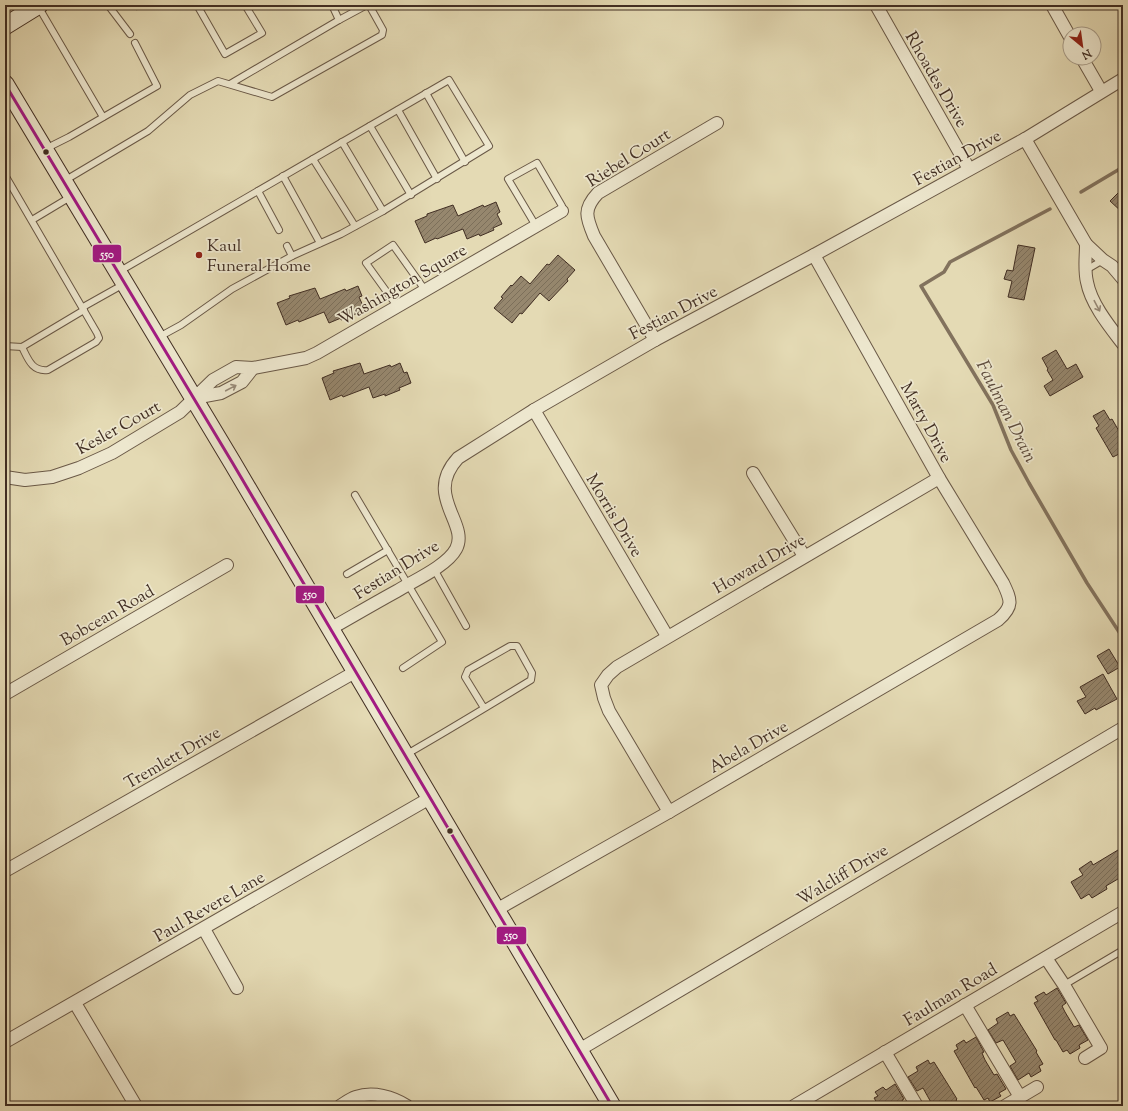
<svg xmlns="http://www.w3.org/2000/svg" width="1128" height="1111" viewBox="0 0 1128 1111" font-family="'Sorts Mill Goudy',serif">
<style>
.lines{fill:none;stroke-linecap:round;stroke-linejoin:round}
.stream{stroke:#82725d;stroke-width:3.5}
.building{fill:url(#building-hatch);stroke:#412e23}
.service-casing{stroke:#6a5947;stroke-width:8}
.minor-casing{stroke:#6a5947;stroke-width:14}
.secondary-casing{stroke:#412e23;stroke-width:19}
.service{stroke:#ede7ce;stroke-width:6}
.minor{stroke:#ede7ce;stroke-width:12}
.secondary{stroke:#ede7ce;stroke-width:17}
.bus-1-casing{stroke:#ede7ce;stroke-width:6}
.bus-1{stroke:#a31984;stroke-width:3}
.oneway{stroke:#978a78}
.bus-dot{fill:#412e23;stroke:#ede7ce;stroke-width:1.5}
.poi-dot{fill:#8f2418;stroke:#ede7ce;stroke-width:1.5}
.labels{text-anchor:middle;stroke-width:3.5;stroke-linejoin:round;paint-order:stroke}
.street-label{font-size:17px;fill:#412e23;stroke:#ede7ce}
.poi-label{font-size:17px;fill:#412e23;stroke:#ede7ce;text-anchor:start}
.water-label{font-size:18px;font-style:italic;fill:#5c4a3b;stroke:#ede7ce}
.line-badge{stroke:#ede7ce;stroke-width:1.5}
.badge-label{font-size:11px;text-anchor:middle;font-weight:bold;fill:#fff}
</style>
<defs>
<pattern id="building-hatch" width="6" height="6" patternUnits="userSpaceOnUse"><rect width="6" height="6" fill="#96876e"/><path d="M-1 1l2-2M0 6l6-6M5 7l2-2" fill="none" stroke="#7c6f5a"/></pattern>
</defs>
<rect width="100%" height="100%" fill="#e4dab4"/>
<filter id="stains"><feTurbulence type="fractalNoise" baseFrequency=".005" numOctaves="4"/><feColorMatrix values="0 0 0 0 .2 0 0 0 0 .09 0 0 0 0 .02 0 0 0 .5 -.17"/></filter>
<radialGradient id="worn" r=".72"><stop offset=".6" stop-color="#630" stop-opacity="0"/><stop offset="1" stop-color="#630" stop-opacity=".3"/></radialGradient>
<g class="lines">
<!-- stream -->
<g class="stream">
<polyline points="1081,192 1123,167"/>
<polyline points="1050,209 950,262 944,272 921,286 993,405 1011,450 1029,483 1087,583 1123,638"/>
</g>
</g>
<!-- building -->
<g class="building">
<polygon points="1123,188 1123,213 1110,201"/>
<polygon points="496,202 500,212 497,214 502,224 493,228 494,230 480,236 479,234 467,239 463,229 437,239 436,238 425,243 415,221 427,216 427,214 453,205 458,216 483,205 484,207"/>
<polygon points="1018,245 1035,248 1024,300 1008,297 1012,281 1004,279 1007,270 1013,271"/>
<polygon points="558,255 575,270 567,279 568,281 549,301 540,293 522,314 520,313 512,323 494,308 503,298 501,297 511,285 512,286 521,276 530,284 547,264 549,265"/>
<polygon points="358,286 362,296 359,297 364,308 355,312 356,314 341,320 341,318 329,323 324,312 299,322 298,320 286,325 277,303 290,298 289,296 315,288 320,299 345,289 346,291"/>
<polygon points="1056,350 1067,369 1076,364 1083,377 1050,396 1044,386 1053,380 1047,370 1048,369 1042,358"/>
<polygon points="360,363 364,374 390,365 391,367 400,363 404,373 407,372 411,383 399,388 400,390 385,396 385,394 373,398 369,387 343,397 342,395 330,400 322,378 334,373 333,371"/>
<polygon points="1104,410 1110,420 1112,419 1123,438 1123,452 1113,457 1096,428 1099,426 1093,416"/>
<polygon points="1109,649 1120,667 1108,674 1097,656"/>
<polygon points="1103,674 1117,699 1096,710 1095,708 1085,714 1077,701 1086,697 1080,687"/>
<polygon points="1123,847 1123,876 1106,886 1107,889 1092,898 1089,894 1081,899 1071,882 1083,875 1079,869 1091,861 1093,865"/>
<polygon points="1057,988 1066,1003 1062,1006 1065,1012 1074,1027 1079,1025 1088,1040 1079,1045 1080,1048 1070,1054 1067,1050 1063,1052 1056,1040 1055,1040 1034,1003 1038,1001 1035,997 1044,992 1046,995"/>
<polygon points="1008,1012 1010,1016 1014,1014 1037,1051 1036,1052 1043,1064 1039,1066 1041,1071 1031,1077 1029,1073 1018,1080 1010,1066 1016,1062 1006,1045 1003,1040 996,1043 988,1030 998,1023 996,1019"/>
<polygon points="976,1037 984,1052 982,1053 985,1060 994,1075 997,1074 1006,1089 999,1093 1001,1096 990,1102 988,1098 984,1100 976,1087 975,1088 954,1051 958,1049 956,1045 964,1040 966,1043"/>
<polygon points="928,1060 930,1064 934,1062 957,1099 956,1100 959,1106 933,1106 923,1088 917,1091 908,1077 918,1071 916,1067"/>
<polygon points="895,1084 904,1099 902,1100 905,1106 879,1106 874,1098 878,1096 875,1092 883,1087 886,1090"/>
</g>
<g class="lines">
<!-- service casing -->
<g class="service-casing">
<g id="service">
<polyline points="108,5 130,34"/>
<polyline points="197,5 225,54 262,33 245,5"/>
<polyline points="332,5 339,20"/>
<polyline points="38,6 103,117"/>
<polyline points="137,6 139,5"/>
<polyline points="426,93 465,162"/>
<polyline points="398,110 437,179"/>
<polyline points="370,126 411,195"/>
<polyline points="342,142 383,211"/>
<polyline points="45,149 69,137 157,86 135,43"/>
<polyline points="313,159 355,226"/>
<path d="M 5,175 L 97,333 L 99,338 L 96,342 L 48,370 C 32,372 28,359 22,347"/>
<polyline points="283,176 320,243"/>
<polyline points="64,181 148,131 190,95 218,81 272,97 382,35 383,30 369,5 365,6 339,20 230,84"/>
<polyline points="258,191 279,230"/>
<polyline points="32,220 72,196"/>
<polyline points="536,226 508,179 537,163 562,206 562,211"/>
<polyline points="287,246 292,256"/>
<polyline points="1086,270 1103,260"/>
<polyline points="120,271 449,80 489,146 383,211 341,234 292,256 232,289 181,325 159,337"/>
<polyline points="397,306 366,263 393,245 425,290"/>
<polyline points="83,307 124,284"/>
<polyline points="5,346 22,347 84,310"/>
<polyline points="355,495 442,642 403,668"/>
<polyline points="434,569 466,626"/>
<polyline points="347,574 388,550"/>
<path d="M 407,754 C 449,730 490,705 531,680 L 532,673 L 517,646 L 510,646 L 468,670 L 465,677 L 484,708"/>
<polyline points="1064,985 1123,950"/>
</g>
</g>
<!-- minor casing -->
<g class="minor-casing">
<g id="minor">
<polyline points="876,5 969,169"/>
<polyline points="1052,5 1070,37"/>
<polyline points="1082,58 1101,91"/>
<polyline points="1025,139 1086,244 1103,260 1112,266 1123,279"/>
<path d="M 1086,244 C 1086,257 1084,270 1087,282 C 1091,304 1110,327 1123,344"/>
<path d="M 655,340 L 594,236 C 586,217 583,209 598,193 L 717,123"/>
<polyline points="253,368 306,358 317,353 562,211"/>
<polyline points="534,410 667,636"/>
<polyline points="753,473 804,556"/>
<polyline points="5,477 25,480 52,477 79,468 112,453 180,412 213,380 236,367 253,368 242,382 221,393 194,398"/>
<path d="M 330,629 C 353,616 375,603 397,591 C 413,581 447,566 456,549 C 470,523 423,496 458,458 L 534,410 L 655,340 L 814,255 L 1025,139 L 1123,79"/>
<polyline points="5,694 227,565"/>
<polyline points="669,812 609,711 604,698 601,685 608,675 617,667 939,478"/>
<polyline points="5,871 355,672"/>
<path d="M 496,910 L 669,812 L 998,620 C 1014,606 1011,600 1003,583 L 939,478 L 814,255"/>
<polyline points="204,929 237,988"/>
<polyline points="1046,958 1064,985 1101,1048 1085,1058"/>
<polyline points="75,1003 136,1106"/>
<polyline points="965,1005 1020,1097"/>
<polyline points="5,1042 430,798"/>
<polyline points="579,1050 1123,728"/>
<polyline points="885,1052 917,1106"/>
<path d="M 340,1106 C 345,1103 350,1099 356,1097 C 373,1091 393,1097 407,1106"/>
<polyline points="794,1106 1123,912"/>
<polyline points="1005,1106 1037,1087"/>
</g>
</g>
<!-- secondary casing -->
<g class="secondary-casing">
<g id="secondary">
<polyline points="5,26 39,5"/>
<polyline points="5,84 232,462 612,1106"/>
</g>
</g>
<!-- service -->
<use href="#service" class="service"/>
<!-- minor -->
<use href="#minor" class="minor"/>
<!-- secondary -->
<use href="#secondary" class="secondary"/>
<!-- bus-1 casing -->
<g class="bus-1-casing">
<polyline id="bus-1" points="5,84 232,462 612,1106"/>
</g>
<!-- bus-1 -->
<use href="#bus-1" class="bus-1"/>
</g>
<!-- one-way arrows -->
<defs><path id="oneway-shaft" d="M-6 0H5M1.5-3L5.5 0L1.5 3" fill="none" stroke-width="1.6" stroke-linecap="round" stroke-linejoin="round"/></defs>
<g class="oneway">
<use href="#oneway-shaft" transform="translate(1097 306) rotate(62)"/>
<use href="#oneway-shaft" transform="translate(231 388) rotate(-28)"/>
</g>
<!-- markers -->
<g class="bus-dot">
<circle cx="46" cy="152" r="3.5"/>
<circle cx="450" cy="831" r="3.5"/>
</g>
<circle class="poi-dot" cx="199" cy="255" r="4"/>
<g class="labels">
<!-- street labels -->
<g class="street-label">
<text transform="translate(937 79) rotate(60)" y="6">Rhoades Drive</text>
<text transform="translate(628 157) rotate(-32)" y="6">Riebel Court</text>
<text transform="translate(957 157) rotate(-29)" y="6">Festian Drive</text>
<text transform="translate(402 284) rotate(-30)" y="6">Washington Square</text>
<text transform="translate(673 312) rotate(-28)" y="6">Festian Drive</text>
<text transform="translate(927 422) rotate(61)" y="6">Marty Drive</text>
<text transform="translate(118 427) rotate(-29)" y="6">Kesler Court</text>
<text transform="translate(615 515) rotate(59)" y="6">Morris Drive</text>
<text transform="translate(759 563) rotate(-30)" y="6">Howard Drive</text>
<text transform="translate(396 569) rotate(-32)" y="6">Festian Drive</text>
<text transform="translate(107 615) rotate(-30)" y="6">Bobcean Road</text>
<text transform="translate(748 746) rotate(-30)" y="6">Abela Drive</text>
<text transform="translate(172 757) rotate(-30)" y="6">Tremlett Drive</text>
<text transform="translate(842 874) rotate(-31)" y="6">Walcliff Drive</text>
<text transform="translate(209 906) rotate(-30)" y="6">Paul Revere Lane</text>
<text transform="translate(950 994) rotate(-31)" y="6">Faulman Road</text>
</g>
<!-- poi labels -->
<g class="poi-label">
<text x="207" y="251">Kaul<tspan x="207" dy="20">Funeral Home</tspan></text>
</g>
<!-- water labels -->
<g class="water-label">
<text transform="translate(1007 411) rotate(63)" y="6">Faulman Drain</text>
</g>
</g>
<g class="line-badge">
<rect x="92" y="244" width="30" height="19" rx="4" fill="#a31984"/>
<rect x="295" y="585" width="30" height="19" rx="4" fill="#a31984"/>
<rect x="496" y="926" width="31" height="19" rx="4" fill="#a31984"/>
</g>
<g class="badge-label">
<text x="107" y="258">550</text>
<text x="310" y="598">550</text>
<text x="511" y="939">550</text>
</g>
<!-- margin -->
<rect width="1128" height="1111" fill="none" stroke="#e4dab4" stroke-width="20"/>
<rect x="6" y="6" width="1116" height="1099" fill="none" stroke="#412e23" stroke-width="2"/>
<rect x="10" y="10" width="1108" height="1091" fill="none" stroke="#412e23"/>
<!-- north arrow -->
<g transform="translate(1082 46) rotate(151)"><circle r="19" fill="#ede7ce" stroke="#a89d8a"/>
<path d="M0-3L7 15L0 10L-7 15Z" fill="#8f2418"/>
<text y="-6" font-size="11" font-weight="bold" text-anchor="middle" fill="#412e23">N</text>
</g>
<rect width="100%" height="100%" filter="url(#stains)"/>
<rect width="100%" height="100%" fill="url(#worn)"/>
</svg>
